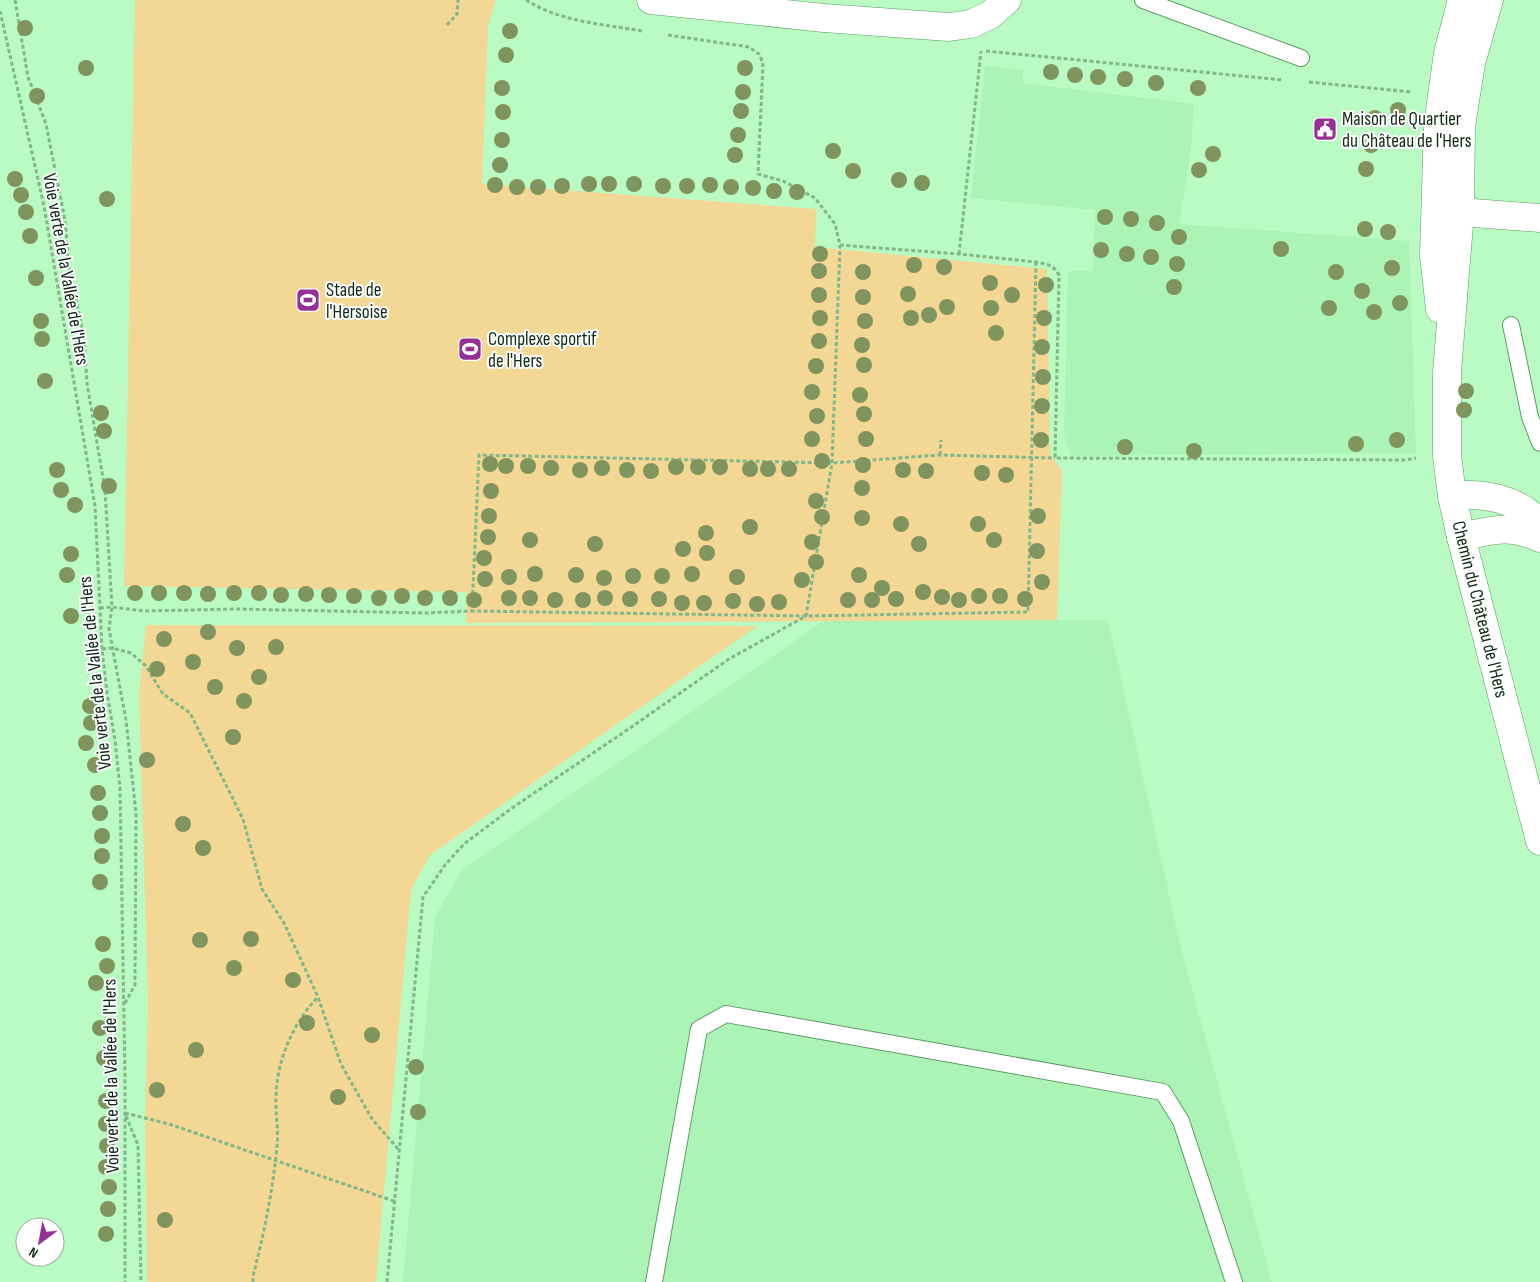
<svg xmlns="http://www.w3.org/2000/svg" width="1540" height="1282" viewBox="0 0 1540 1282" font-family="'Sofia Sans Condensed',sans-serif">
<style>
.built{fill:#abf4b5}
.green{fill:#f2d795}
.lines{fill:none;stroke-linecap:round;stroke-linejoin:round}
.lane-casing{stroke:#5d9b67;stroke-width:18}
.street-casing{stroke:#5d9b67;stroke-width:29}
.path{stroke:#82b78a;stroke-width:3;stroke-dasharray:4 2.5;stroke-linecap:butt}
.lane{stroke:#fff;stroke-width:16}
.street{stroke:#fff;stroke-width:28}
.tree{fill:#80945d}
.labels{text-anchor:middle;stroke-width:4;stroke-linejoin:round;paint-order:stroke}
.poi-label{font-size:19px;fill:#0f2914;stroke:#fff;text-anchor:start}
.street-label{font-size:19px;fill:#0f2914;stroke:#fff}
</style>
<rect width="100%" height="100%" fill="#b9fbc2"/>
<!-- built -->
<g class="built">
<polygon points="985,66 1023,70 1023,83 1194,104 1191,150 1179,224 1409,241 1416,453 1071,456 1064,435 1068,271 1093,271 1095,210 971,198"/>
<polygon points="1108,620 1181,949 1272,1282 403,1282 435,917 463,869 824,621"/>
</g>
<!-- green -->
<g class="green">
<polygon points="135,0 496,0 488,26 482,184 816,209 815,247 1047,269 1050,453 1062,471 1057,620 466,623 466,592 124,586"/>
<polygon points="146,625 757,626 430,855 411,890 376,1282 147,1282 145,1125 148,1002 139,693"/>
</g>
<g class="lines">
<!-- lane casing -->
<g class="lane-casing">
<g id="lane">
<polyline points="1143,0 1301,58"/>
<polyline points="1511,325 1530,417 1540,443"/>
<polyline points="654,1282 699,1029 726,1014 1163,1092 1181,1121 1234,1282"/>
</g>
</g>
<!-- street casing -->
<g class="street-casing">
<g id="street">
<polyline points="651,0 824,18 949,27 971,24 990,15 1007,0"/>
<polyline points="1489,0 1471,63 1461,126 1460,212 1447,372 1447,455 1452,496 1461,537 1540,841"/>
<polyline points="1442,209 1460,212 1540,218"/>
<polyline points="1440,309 1434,255 1438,124 1448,53 1462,0"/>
<path d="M 1452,496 C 1484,492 1519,499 1540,524"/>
<path d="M 1461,537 C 1493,530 1509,524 1540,538"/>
</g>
</g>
<!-- path -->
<g class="path">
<polyline points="15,0 28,77 46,124 65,220 69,267 84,337 87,383 105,490 112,607 109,629 126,720 136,814 135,985 124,1005"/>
<path d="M 526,0 C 561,22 602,24 642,31"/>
<polyline points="0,11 44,206 95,506 102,649 107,693 115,740 120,788 125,1077 125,1282"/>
<polyline points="447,25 457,14 458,0"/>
<path d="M 668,35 L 749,47 L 759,54 L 763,63 L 758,174 L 783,181 L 815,198 L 835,224 L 840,245 L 959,254 L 1036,262 C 1047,264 1054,265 1059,275 L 1055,458 L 1406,460 L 1416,458"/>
<polyline points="986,51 1283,80"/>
<polyline points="1309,82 1412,92"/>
<polyline points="959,254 981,51"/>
<polyline points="1036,262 1028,612 806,616 472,611 479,455 832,463 940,455 1055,458"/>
<polyline points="940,455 941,440"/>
<polyline points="100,608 112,607 144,611 238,609 426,613 472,611"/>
<polyline points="102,649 112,648 131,653 145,665 163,694 190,713 243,819 262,889 284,923 318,997 341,1064 372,1119 399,1150"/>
<polyline points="125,1113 169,1124 394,1201"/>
<polyline points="126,1116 138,1145 141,1282"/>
<path d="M 253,1282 L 253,1276 C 264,1234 273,1190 277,1146 C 279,1130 275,1113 276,1096 C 277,1060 293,1023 318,997"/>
<polyline points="387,1282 423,897 445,865 464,844 512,808 630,728 729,659 806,616 832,463 840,245"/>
</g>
<!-- lane -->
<use href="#lane" class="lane"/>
<!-- street -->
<use href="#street" class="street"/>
</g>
<!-- trees -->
<g class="tree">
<circle cx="25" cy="28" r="8"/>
<circle cx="510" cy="31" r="8"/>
<circle cx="506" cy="55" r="8"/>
<circle cx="86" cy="68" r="8"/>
<circle cx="745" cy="68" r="8"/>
<circle cx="1051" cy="72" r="8"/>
<circle cx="1075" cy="75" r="8"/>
<circle cx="1098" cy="77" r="8"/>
<circle cx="1125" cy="79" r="8"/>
<circle cx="1156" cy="83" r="8"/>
<circle cx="502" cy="88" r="8"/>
<circle cx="1198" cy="88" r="8"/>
<circle cx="743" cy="92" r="8"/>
<circle cx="37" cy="96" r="8"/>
<circle cx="1398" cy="110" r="8"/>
<circle cx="741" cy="111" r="8"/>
<circle cx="503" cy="112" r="8"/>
<circle cx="1375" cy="118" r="8"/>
<circle cx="738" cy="135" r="8"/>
<circle cx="502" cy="140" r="8"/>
<circle cx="1371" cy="145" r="8"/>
<circle cx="833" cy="151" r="8"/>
<circle cx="1213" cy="154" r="8"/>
<circle cx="735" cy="155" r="8"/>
<circle cx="500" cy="165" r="8"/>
<circle cx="1366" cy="169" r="8"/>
<circle cx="1199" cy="170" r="8"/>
<circle cx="853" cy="171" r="8"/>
<circle cx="15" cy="179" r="8"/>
<circle cx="899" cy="180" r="8"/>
<circle cx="922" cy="183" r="8"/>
<circle cx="589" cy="184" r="8"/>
<circle cx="609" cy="184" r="8"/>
<circle cx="634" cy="184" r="8"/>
<circle cx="495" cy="185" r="8"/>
<circle cx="710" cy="185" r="8"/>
<circle cx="562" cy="186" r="8"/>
<circle cx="663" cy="186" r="8"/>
<circle cx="687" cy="186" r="8"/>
<circle cx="517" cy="187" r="8"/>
<circle cx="538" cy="187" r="8"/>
<circle cx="731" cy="187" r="8"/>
<circle cx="753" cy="188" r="8"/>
<circle cx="774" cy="191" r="8"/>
<circle cx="797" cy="192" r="8"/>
<circle cx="21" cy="195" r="8"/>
<circle cx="107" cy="199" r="8"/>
<circle cx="26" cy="212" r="8"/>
<circle cx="1105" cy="217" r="8"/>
<circle cx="1131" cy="219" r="8"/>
<circle cx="1157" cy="223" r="8"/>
<circle cx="1365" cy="229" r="8"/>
<circle cx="1388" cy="232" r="8"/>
<circle cx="30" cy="236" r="8"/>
<circle cx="1179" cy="237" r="8"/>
<circle cx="1281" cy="249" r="8"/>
<circle cx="1101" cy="250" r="8"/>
<circle cx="820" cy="254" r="8"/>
<circle cx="1127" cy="254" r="8"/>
<circle cx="1151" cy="257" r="8"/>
<circle cx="1177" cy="264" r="8"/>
<circle cx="914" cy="265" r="8"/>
<circle cx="944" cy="267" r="8"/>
<circle cx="1392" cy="268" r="8"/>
<circle cx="819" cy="271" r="8"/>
<circle cx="863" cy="272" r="8"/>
<circle cx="1336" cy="272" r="8"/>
<circle cx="36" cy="278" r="8"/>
<circle cx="990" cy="283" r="8"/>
<circle cx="1046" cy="285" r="8"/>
<circle cx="1174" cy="287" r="8"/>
<circle cx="1362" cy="291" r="8"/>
<circle cx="908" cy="294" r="8"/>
<circle cx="819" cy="295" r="8"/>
<circle cx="1012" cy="295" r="8"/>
<circle cx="863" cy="297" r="8"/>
<circle cx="1400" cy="303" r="8"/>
<circle cx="947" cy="307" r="8"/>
<circle cx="991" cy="308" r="8"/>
<circle cx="1329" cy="308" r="8"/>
<circle cx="1374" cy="312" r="8"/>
<circle cx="929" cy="315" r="8"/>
<circle cx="820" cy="318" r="8"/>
<circle cx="911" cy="318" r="8"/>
<circle cx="1044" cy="318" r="8"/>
<circle cx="41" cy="321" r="8"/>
<circle cx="865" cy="321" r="8"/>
<circle cx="996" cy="333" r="8"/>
<circle cx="42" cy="339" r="8"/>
<circle cx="819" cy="341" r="8"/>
<circle cx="862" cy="345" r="8"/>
<circle cx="1042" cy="347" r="8"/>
<circle cx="864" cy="365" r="8"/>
<circle cx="816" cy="366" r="8"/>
<circle cx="1043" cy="377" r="8"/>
<circle cx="45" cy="381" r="8"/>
<circle cx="1466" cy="391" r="8"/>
<circle cx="812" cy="392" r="8"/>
<circle cx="860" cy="395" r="8"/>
<circle cx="1042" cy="406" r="8"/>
<circle cx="1464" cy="410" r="8"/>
<circle cx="101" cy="413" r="8"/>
<circle cx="864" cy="414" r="8"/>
<circle cx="817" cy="416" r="8"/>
<circle cx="104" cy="431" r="8"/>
<circle cx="812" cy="439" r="8"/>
<circle cx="866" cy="439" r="8"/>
<circle cx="1041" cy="440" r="8"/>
<circle cx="1397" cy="440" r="8"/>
<circle cx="1356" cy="444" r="8"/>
<circle cx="1125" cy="447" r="8"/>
<circle cx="1194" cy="451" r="8"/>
<circle cx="822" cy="461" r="8"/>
<circle cx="490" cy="464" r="8"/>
<circle cx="863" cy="465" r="8"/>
<circle cx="506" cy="466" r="8"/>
<circle cx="528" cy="466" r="8"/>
<circle cx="676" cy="467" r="8"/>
<circle cx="698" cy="467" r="8"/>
<circle cx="720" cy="467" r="8"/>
<circle cx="551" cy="468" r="8"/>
<circle cx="602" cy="468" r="8"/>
<circle cx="750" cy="469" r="8"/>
<circle cx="768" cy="469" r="8"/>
<circle cx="789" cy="469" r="8"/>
<circle cx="57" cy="470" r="8"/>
<circle cx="580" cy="470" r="8"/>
<circle cx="627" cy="470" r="8"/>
<circle cx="903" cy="470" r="8"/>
<circle cx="651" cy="471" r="8"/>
<circle cx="926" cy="471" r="8"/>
<circle cx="982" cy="473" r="8"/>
<circle cx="1006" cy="475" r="8"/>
<circle cx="109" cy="486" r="8"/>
<circle cx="862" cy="488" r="8"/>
<circle cx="61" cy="490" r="8"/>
<circle cx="491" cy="491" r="8"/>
<circle cx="816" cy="501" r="8"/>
<circle cx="75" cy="505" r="8"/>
<circle cx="489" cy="516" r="8"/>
<circle cx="1038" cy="516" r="8"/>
<circle cx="822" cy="517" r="8"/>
<circle cx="862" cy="518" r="8"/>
<circle cx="901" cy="524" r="8"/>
<circle cx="978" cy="524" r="8"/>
<circle cx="750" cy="527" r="8"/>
<circle cx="706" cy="533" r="8"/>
<circle cx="488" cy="537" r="8"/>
<circle cx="530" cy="540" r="8"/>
<circle cx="994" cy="540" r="8"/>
<circle cx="812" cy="542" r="8"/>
<circle cx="595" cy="544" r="8"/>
<circle cx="919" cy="544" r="8"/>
<circle cx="683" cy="549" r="8"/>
<circle cx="1037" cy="551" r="8"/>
<circle cx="707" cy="553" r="8"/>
<circle cx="71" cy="554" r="8"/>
<circle cx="484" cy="558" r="8"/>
<circle cx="816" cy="562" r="8"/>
<circle cx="535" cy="574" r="8"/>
<circle cx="692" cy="574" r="8"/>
<circle cx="67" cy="575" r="8"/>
<circle cx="576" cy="575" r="8"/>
<circle cx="859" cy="575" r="8"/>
<circle cx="633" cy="576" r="8"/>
<circle cx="662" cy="576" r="8"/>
<circle cx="509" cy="577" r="8"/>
<circle cx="737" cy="577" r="8"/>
<circle cx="604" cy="578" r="8"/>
<circle cx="485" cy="579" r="8"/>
<circle cx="802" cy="580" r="8"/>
<circle cx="1042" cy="582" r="8"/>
<circle cx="882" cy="588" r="8"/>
<circle cx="923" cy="592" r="8"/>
<circle cx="135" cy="593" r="8"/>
<circle cx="159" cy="593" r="8"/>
<circle cx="184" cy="593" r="8"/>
<circle cx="234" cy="593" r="8"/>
<circle cx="259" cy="593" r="8"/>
<circle cx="208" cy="594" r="8"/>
<circle cx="306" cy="594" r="8"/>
<circle cx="281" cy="595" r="8"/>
<circle cx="329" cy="595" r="8"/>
<circle cx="354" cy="596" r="8"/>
<circle cx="402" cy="596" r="8"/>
<circle cx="979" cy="596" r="8"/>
<circle cx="1000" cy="596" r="8"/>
<circle cx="942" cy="597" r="8"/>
<circle cx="379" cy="598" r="8"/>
<circle cx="425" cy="598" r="8"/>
<circle cx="450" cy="598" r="8"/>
<circle cx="509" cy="598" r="8"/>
<circle cx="530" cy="598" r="8"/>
<circle cx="605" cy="598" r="8"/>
<circle cx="630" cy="599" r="8"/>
<circle cx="659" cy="599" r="8"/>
<circle cx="896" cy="599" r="8"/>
<circle cx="1025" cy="599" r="8"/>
<circle cx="474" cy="600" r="8"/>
<circle cx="555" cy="600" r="8"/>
<circle cx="583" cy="600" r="8"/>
<circle cx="848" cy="600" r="8"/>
<circle cx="872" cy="600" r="8"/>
<circle cx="959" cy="600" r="8"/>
<circle cx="733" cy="601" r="8"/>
<circle cx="779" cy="602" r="8"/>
<circle cx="682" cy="603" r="8"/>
<circle cx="704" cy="603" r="8"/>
<circle cx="757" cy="604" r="8"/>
<circle cx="71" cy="616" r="8"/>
<circle cx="208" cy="632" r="8"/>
<circle cx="164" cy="639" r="8"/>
<circle cx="276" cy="647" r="8"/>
<circle cx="237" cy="648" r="8"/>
<circle cx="193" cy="662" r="8"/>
<circle cx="157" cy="669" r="8"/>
<circle cx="259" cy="677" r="8"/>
<circle cx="215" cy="687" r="8"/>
<circle cx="244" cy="701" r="8"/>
<circle cx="90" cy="706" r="8"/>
<circle cx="91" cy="723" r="8"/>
<circle cx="233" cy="737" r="8"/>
<circle cx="86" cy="743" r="8"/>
<circle cx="147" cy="760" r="8"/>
<circle cx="95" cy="765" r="8"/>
<circle cx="98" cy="793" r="8"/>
<circle cx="100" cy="813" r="8"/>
<circle cx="183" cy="824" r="8"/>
<circle cx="102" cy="836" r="8"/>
<circle cx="203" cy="848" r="8"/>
<circle cx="102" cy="856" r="8"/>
<circle cx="100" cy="882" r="8"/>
<circle cx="251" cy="939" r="8"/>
<circle cx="200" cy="940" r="8"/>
<circle cx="103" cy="944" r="8"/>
<circle cx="107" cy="966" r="8"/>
<circle cx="234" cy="968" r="8"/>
<circle cx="293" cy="980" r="8"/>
<circle cx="96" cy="983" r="8"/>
<circle cx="307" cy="1023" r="8"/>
<circle cx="100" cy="1028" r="8"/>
<circle cx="372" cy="1035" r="8"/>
<circle cx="196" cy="1050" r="8"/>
<circle cx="104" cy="1058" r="8"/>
<circle cx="416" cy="1067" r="8"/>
<circle cx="157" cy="1090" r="8"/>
<circle cx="338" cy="1097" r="8"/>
<circle cx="106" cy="1101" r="8"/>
<circle cx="418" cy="1112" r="8"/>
<circle cx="106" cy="1124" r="8"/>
<circle cx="107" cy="1146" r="8"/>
<circle cx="106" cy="1167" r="8"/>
<circle cx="109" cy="1187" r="8"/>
<circle cx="108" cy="1209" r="8"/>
<circle cx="165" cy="1220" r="8"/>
<circle cx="106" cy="1234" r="8"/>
</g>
<!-- icons -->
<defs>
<g id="civic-square" transform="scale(1.25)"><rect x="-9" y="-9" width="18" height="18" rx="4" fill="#963095" stroke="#fff"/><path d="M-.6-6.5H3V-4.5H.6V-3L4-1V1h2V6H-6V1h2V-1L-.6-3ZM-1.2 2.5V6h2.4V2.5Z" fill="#fff"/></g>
<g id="stadium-square" transform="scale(1.25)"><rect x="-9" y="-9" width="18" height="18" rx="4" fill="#963095" stroke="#fff"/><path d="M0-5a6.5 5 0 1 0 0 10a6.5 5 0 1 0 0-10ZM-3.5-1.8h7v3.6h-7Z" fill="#fff"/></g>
</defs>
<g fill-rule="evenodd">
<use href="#civic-square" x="1325" y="129"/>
<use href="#stadium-square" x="308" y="300"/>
<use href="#stadium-square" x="470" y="349"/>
</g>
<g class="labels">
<!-- poi labels -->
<g class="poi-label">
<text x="1342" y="125">Maison de Quartier<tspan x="1342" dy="22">du Château de l'Hers</tspan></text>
<text x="326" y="296">Stade de<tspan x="326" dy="22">l'Hersoise</tspan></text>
<text x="488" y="345">Complexe sportif<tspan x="488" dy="22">de l'Hers</tspan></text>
</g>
<!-- street labels -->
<g class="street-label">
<text transform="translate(67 269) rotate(80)" y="7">Voie verte de la Vallée de l'Hers</text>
<text transform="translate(1481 609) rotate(76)" y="7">Chemin du Château de l'Hers</text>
<text transform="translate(94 673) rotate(-96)" y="7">Voie verte de la Vallée de l'Hers</text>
<text transform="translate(110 1076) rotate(-91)" y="7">Voie verte de la Vallée de l'Hers</text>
</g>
</g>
<!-- north arrow -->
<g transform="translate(40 1242) rotate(212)"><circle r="24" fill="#ffffff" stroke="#9fa9a1"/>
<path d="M0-4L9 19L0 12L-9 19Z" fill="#963095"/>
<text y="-8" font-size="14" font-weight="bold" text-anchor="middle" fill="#0f2914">N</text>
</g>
</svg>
